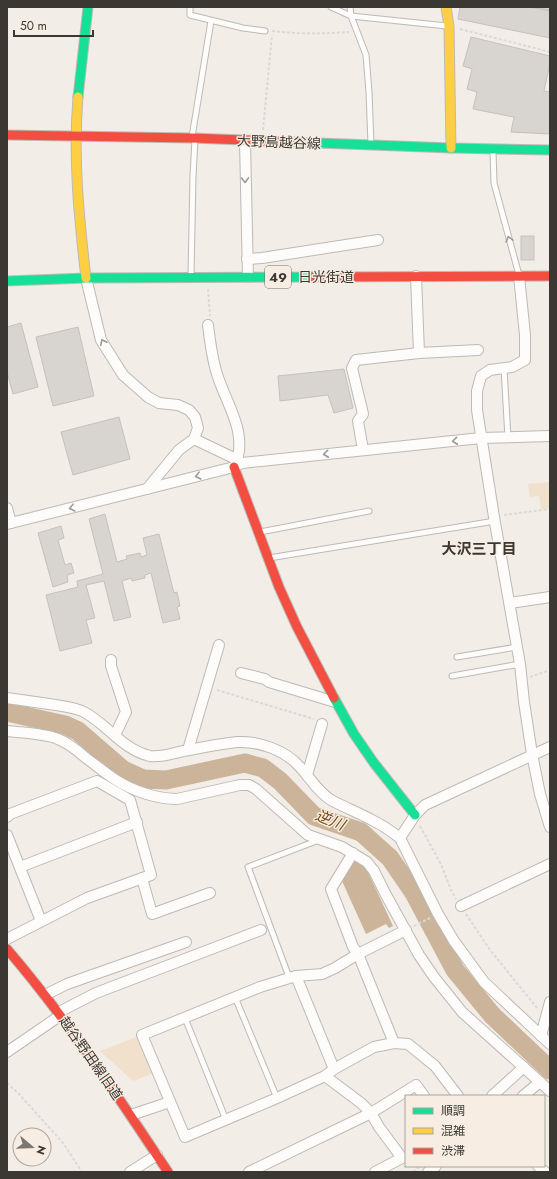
<svg xmlns="http://www.w3.org/2000/svg" width="557" height="1179" viewBox="0 0 557 1179" font-family="Jost,'Noto Sans JP',sans-serif">
<style>
.green{fill:#f1e0cc}
.water{fill:#cbb499}
.lines{fill:none;stroke-linecap:round;stroke-linejoin:round}
.river{stroke:#cbb499;stroke-width:19}
.building{fill:#d8d4cf;stroke:#c5c1bd}
.lane-casing{stroke:#bdb9b4;stroke-width:7}
.street-casing{stroke:#bdb9b4;stroke-width:12}
.fast-casing{stroke:#bdb9b4;stroke-width:11}
.slow-casing{stroke:#bdb9b4;stroke-width:11}
.jam-casing{stroke:#bdb9b4;stroke-width:11}
.path{stroke:#dbd9d8;stroke-width:2;stroke-dasharray:3 2;stroke-linecap:butt}
.lane{stroke:#fdfcfb;stroke-width:5}
.street{stroke:#fdfcfb;stroke-width:10}
.fast{stroke:#16e098;stroke-width:9}
.slow{stroke:#ffcf43;stroke-width:9}
.jam{stroke:#f24e42;stroke-width:9}
.oneway{stroke:#9c9a97}
.labels{text-anchor:middle;stroke-width:3;stroke-linejoin:round;paint-order:stroke}
.shield{fill:#f7ede2;stroke:#736e68;stroke-width:1}
.shield-label{font-size:13px;font-weight:bold;fill:#3b3733}
.street-label{font-size:14px;fill:#3b3733;stroke:#f7ede2}
.neighbourhood-label{font-size:15px;font-weight:bold;fill:#3b3733;stroke:#f7ede2}
.water-label{font-size:15px;font-style:italic;fill:#754b0c;stroke:#f7ede2}
</style>
<rect width="100%" height="100%" fill="#f2ede7"/>
<!-- green -->
<g class="green">
<polygon points="550,482 550,508 541,509 539,496 530,497 528,484"/>
<polygon points="139,1036 154,1073 133,1081 100,1051"/>
</g>
<!-- water -->
<polygon class="water" points="355,860 363,865 367,870 393,926 389,928 386,924 366,934 342,881 351,862"/>
<g class="lines">
<!-- river -->
<polyline class="river" points="7,712 65,725 78,731 123,770 143,779 166,780 245,763 263,768 280,781 314,816 361,832 390,858 414,893 455,970 492,1015 550,1070"/>
</g>
<!-- building -->
<g class="building">
<polygon points="460,7 529,7 550,11 550,38 458,19"/>
<polygon points="533,7 550,7 550,10"/>
<polygon points="471,37 550,56 550,63 544,91 550,92 550,134 511,132 514,117 473,109 477,92 467,89 472,69 463,66"/>
<rect x="521" y="236" width="13" height="24"/>
<polygon points="21,323 38,387 13,394 7,372 7,327"/>
<polygon points="78,327 94,396 53,406 36,337"/>
<polygon points="344,369 353,408 334,413 328,395 280,401 278,376"/>
<polygon points="119,417 130,459 73,475 61,432"/>
<polygon points="105,514 117,562 127,559 126,556 140,553 141,557 147,555 143,538 159,534 174,593 177,592 180,606 177,607 180,619 163,623 151,573 145,575 145,578 132,581 131,578 122,581 131,617 114,621 104,581 86,585 95,618 86,620 92,643 60,651 46,595 78,587 77,581 103,574 89,519"/>
<polygon points="61,526 64,538 58,540 65,565 71,563 74,573 67,575 68,582 53,587 38,533"/>
</g>
<g class="lines">
<!-- lane casing -->
<g class="lane-casing">
<g id="lane">
<polyline points="190,7 190,15 243,28 265,31"/>
<polyline points="331,7 351,16 447,26"/>
<polyline points="350,7 351,16 366,55 369,92 371,144"/>
<polyline points="192,137 211,21"/>
<polyline points="493,151 494,183 519,275"/>
<polyline points="191,275 193,176 195,139"/>
<polyline points="504,368 508,438"/>
<polyline points="260,532 369,511"/>
<polyline points="269,558 495,521"/>
<polyline points="457,657 517,647"/>
<polyline points="452,676 520,664"/>
<polyline points="289,977 248,867 319,840"/>
<polyline points="235,997 277,1098"/>
<polyline points="185,1018 226,1120"/>
</g>
</g>
<!-- street casing -->
<g class="street-casing">
<g id="street">
<polyline points="245,141 248,277"/>
<polyline points="247,259 262,258 378,240"/>
<polyline points="416,276 419,353"/>
<polyline points="519,276 525,335 525,360 512,367 490,370 481,376 477,391 477,410 494,517 520,664 524,702 532,754 540,794 550,827"/>
<polyline points="86,278 101,340 123,375 148,397 159,403 178,405 189,410 195,417 198,428 194,439 238,460"/>
<path d="M 208,325 C 210,342 212,358 217,374 C 226,404 249,433 235,466"/>
<polyline points="363,450 358,421 363,414 352,368 356,360 419,353 478,350"/>
<polyline points="147,489 179,450 194,439"/>
<polyline points="7,508 11,523"/>
<polyline points="7,524 234,467 242,463 481,438 550,436"/>
<polyline points="510,603 550,597"/>
<polyline points="111,660 111,666 126,712 115,735"/>
<polyline points="241,673 265,679 269,682 335,702"/>
<path d="M 7,698 C 21,700 35,702 49,704 C 61,706 74,707 84,712 C 107,724 123,750 150,756 C 162,758 176,752 189,750 C 204,747 221,744 237,742 C 259,741 285,750 300,767 C 310,778 318,792 331,800 C 344,807 359,813 372,820 C 382,825 391,831 400,838 L 438,914 L 454,941 L 484,982 L 550,1044"/>
<path d="M 7,731 C 24,733 43,733 58,739 C 69,743 78,751 86,758 C 96,765 106,774 116,780 C 133,791 157,799 177,799 L 240,785 L 249,785 L 256,789 L 308,835 L 342,847 L 367,862 L 374,871 L 386,895 L 419,955 L 434,977 L 462,1012 L 550,1091"/>
<polyline points="188,750 219,645"/>
<polyline points="307,775 322,724"/>
<polyline points="7,817 10,814 97,781 130,800 151,875 87,898 7,939"/>
<polyline points="7,835 41,921"/>
<polyline points="400,838 415,815 425,805 550,747"/>
<polyline points="353,853 331,889 353,947 358,954 394,1043"/>
<polyline points="20,867 137,822"/>
<polyline points="142,878 152,914 210,893"/>
<polyline points="461,906 550,864"/>
<polyline points="406,930 358,954 335,968 322,974 296,976 260,987 142,1035 185,1137 277,1098 325,1076 334,1069 374,1047 394,1043 408,1044 435,1066 458,1096"/>
<polyline points="296,976 334,1069"/>
<polyline points="45,995 67,984 186,942"/>
<polyline points="59,1012 96,993 261,930"/>
<polyline points="541,1036 550,1002"/>
<polyline points="7,1052 61,1015"/>
<polyline points="325,1076 361,1103 371,1113 379,1127 402,1158 375,1172"/>
<polyline points="492,1096 524,1067"/>
<polyline points="523,1096 540,1082"/>
<polyline points="131,1115 170,1102"/>
<polyline points="538,1166 545,1172"/>
<polyline points="130,1172 157,1155"/>
<polyline points="249,1172 371,1113 416,1085 424,1096"/>
<polyline points="428,1172 436,1166"/>
</g>
</g>
<!-- fast casing -->
<g class="fast-casing">
<g id="fast">
<polyline points="78,97 88,7"/>
<polyline points="292,142 451,148 550,150"/>
<polyline points="7,281 86,278 312,277"/>
<polyline points="334,698 354,734 374,763 415,815"/>
</g>
</g>
<!-- slow casing -->
<g class="slow-casing">
<g id="slow">
<polyline points="446,7 449,26 451,148"/>
<path d="M 78,97 C 73,158 79,218 86,278"/>
</g>
</g>
<!-- jam casing -->
<g class="jam-casing">
<g id="jam">
<polyline points="7,135 192,138 292,142"/>
<polyline points="312,277 550,276"/>
<polyline points="234,467 279,587 297,627 334,698"/>
<path d="M 7,949 C 67,1019 117,1095 168,1172"/>
</g>
</g>
<!-- path -->
<g class="path">
<polyline points="460,29 550,52"/>
<path d="M 272,31 C 298,34 323,34 349,32"/>
<polyline points="263,130 272,35"/>
<polyline points="208,289 210,316"/>
<polyline points="504,515 550,509"/>
<polyline points="530,677 550,670"/>
<polyline points="217,690 314,719"/>
<polyline points="420,826 441,864 451,890 456,899"/>
<polyline points="466,914 490,950 538,1009"/>
<polyline points="414,926 430,918"/>
<polyline points="7,1083 19,1094 63,1143 82,1172"/>
<polyline points="413,1172 419,1167"/>
</g>
<!-- lane -->
<use href="#lane" class="lane"/>
<!-- street -->
<use href="#street" class="street"/>
<!-- fast -->
<use href="#fast" class="fast"/>
<!-- slow -->
<use href="#slow" class="slow"/>
<!-- jam -->
<use href="#jam" class="jam"/>
</g>
<!-- one-way arrows -->
<defs><path id="oneway-chevron" d="M-2-3.5L2.5 0L-2 3.5" fill="none" stroke-width="1.6" stroke-linecap="round" stroke-linejoin="round"/></defs>
<g class="oneway">
<use href="#oneway-chevron" transform="translate(245 180) rotate(89)"/>
<use href="#oneway-chevron" transform="translate(509 239) rotate(-105)"/>
<use href="#oneway-chevron" transform="translate(103 342) rotate(-116)"/>
<use href="#oneway-chevron" transform="translate(455 441) rotate(174)"/>
<use href="#oneway-chevron" transform="translate(326 454) rotate(174)"/>
<use href="#oneway-chevron" transform="translate(198 476) rotate(166)"/>
<use href="#oneway-chevron" transform="translate(72 508) rotate(166)"/>
</g>
<g class="labels">
<!-- shield labels -->
<rect class="shield" x="265" y="266" width="26" height="22" rx="3"/>
<g class="shield-label">
<text x="278" y="282">49</text>
</g>
<!-- street labels -->
<g class="street-label">
<text transform="translate(279 142) rotate(2)" y="5">大野島越谷線</text>
<text x="326" y="282">日光街道</text>
<text transform="translate(91 1058) rotate(55)" y="5">越谷野田線旧道</text>
</g>
<!-- neighbourhood labels -->
<g class="neighbourhood-label">
<text x="479" y="554">大沢三丁目</text>
</g>
<!-- water labels -->
<g class="water-label">
<text transform="translate(330 820) rotate(22)" y="5">逆川</text>
</g>
</g>
<!-- border -->
<rect width="557" height="1179" fill="none" stroke="#3b3733" stroke-width="16"/>
<!-- legend -->
<rect x="405" y="1095" width="140" height="72" fill="#f7ede2" stroke="#aca49c"/>
<rect x="413" y="1108" width="20" height="6" fill="#16e098" stroke="#aca49c"/>
<text x="441" y="1115" font-size="12" fill="#3b3733">順調</text>
<rect x="413" y="1128" width="20" height="6" fill="#ffcf43" stroke="#aca49c"/>
<text x="441" y="1135" font-size="12" fill="#3b3733">混雑</text>
<rect x="413" y="1148" width="20" height="6" fill="#f24e42" stroke="#aca49c"/>
<text x="441" y="1155" font-size="12" fill="#3b3733">渋滞</text>
<!-- north arrow -->
<g transform="translate(32 1147) rotate(109)"><circle r="19" fill="#f7ede2" stroke="#aca49c"/>
<path d="M0-3L7 15L0 10L-7 15Z" fill="#7b7772"/>
<text y="-6" font-size="11" font-weight="bold" text-anchor="middle" fill="#3b3733">N</text>
</g>
<!-- scale -->
<path d="M14 30v6h79v-6" fill="none" stroke="#3b3733" stroke-width="2"/>
<text x="20" y="30" font-size="12" fill="#3b3733" stroke="#f7ede2" stroke-width="3" paint-order="stroke">50 m</text>
</svg>
